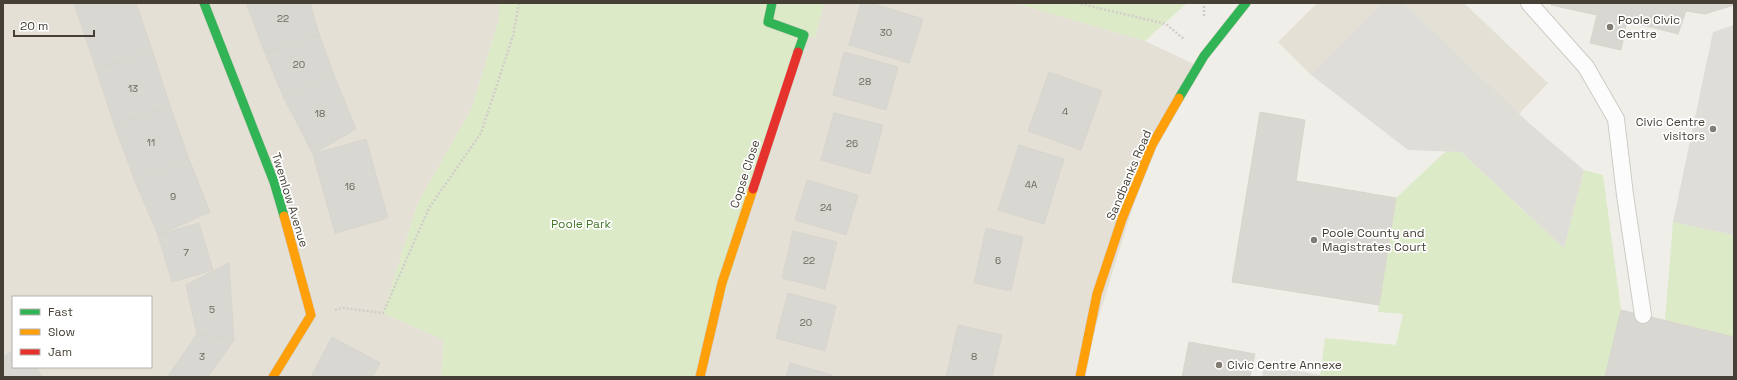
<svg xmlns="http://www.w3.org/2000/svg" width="1737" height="380" viewBox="0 0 1737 380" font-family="'Space Grotesk',sans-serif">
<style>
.residential{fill:#e4e0d5;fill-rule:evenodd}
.green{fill:#dceac8}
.parking{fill:#dfddd8}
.building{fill:#d9d7d1;stroke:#d8d5ce}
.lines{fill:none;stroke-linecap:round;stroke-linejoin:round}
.lane-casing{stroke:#cecbc6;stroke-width:18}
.fast-casing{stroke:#cfcbbf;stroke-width:10}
.slow-casing{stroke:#cfcbbf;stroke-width:10}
.jam-casing{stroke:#cfcbbf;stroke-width:10}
.path{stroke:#d1ceca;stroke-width:2.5;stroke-dasharray:2 2;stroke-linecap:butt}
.lane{stroke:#fdfcfc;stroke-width:16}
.fast{stroke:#30b455;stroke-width:9}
.slow{stroke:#ff9f0a;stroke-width:9}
.jam{stroke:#e5322d;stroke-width:9}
.poi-dot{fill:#817c74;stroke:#fff;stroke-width:1.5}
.labels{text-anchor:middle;stroke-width:3.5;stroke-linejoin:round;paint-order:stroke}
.number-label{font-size:10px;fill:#6b665d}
.poi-label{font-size:12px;fill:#453f35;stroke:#fff;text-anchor:start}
.street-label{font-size:12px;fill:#453f35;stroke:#fff}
.park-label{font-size:12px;fill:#447728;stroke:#fff}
</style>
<rect width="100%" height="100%" fill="#f0eee8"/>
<!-- residential -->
<g class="residential">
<path d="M 3,3 L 499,3 L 499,19 L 472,108 L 418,203 L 383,313 L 444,340 L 441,377 L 3,377 ZM 13,297 L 151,297 L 151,367 L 13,367 Z"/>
<polygon points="824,3 1015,3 1145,41 1198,66 1152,145 1080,377 700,377 804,35 815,38"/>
<polygon points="1317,3 1381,3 1310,74 1278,42"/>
<polygon points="1404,3 1464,3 1548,83 1519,114"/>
</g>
<!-- green -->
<g class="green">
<polygon points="499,3 824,3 815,38 804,35 700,377 441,377 444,340 383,313 418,203 472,108 499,19"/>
<polygon points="1015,3 1187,3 1145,41"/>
<polygon points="1446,151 1461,152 1564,248 1584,170 1603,175 1621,310 1605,377 1320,377 1325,338 1396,345 1403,314 1378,312 1396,198"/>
<polygon points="1673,222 1734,235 1734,337 1665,320"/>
</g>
<!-- parking -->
<g class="parking">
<polygon points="1381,3 1404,3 1530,124 1584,170 1564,248 1461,152 1408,150 1310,74"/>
<polygon points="1734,25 1734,235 1673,222 1713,32"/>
<polygon points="1264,365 1320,375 1320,377 1262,377"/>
</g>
<!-- building -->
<g class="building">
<polygon points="74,3 96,3 76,9"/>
<polygon points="96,3 136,3 152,50 96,69 76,9"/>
<polygon points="246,3 310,3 319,34 265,53"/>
<polygon points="861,3 871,3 923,19 909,63 849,45"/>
<polygon points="1552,3 1734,3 1734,5 1705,14 1686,11 1678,34 1627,21 1621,50 1590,43 1597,15 1551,5"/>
<polygon points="319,34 334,75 283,96 265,53"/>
<polygon points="152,50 170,106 114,124 96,69"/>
<polygon points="844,52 898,67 886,110 833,95"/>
<polygon points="1049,72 1102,91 1081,150 1028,131"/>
<polygon points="334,75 356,129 313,154 283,96"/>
<polygon points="170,106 189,159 135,181 114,124"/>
<polygon points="1260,112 1305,120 1296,181 1396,198 1379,305 1232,282"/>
<polygon points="834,113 883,125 870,174 821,160"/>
<polygon points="366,139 388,218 335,233 313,154"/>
<polygon points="1019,145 1064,159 1044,224 998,210"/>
<polygon points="189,159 210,212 158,235 135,181"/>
<polygon points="807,180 858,195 846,235 795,220"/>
<polygon points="199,223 213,270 172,282 158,235"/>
<polygon points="986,228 1023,237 1011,291 974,283"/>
<polygon points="793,231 837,242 825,289 782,278"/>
<polygon points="229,263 234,340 197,334 186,285"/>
<polygon points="788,293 836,306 825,351 776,338"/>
<polygon points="1621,310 1734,337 1734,377 1605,377"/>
<polygon points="958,325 1002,335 992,377 946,377"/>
<polygon points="197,334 234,340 208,377 178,377 171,372"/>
<polygon points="332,337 380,363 373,377 311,377"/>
<polygon points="1189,342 1255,354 1250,377 1182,377"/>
<polygon points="13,351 13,367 37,367 42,377 3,377 3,357"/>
<polygon points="790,363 832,375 832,377 786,377"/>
<polygon points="171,372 178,377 167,377"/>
</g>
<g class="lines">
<!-- lane casing -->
<g class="lane-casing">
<polyline id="lane" points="1529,3 1586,67 1616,119 1625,195 1643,315"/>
</g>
<!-- fast casing -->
<g class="fast-casing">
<g id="fast">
<polyline points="204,3 274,182 284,216"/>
<polyline points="772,3 768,22 804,35 798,52"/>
<polyline points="1179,98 1204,56 1246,3"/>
</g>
</g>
<!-- slow casing -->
<g class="slow-casing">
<g id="slow">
<polyline points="273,377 311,315 284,216"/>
<polyline points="700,377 722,283 753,189"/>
<polyline points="1080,377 1097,294 1122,219 1152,145 1179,98"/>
</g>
</g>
<!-- jam casing -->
<g class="jam-casing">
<polyline id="jam" points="753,189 798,52"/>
</g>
<!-- path -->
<g class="path">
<polyline points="1077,3 1166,24 1185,40"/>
<polyline points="1204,16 1204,3"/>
<polyline points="335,310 343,308 383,313 429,208 481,133 513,36 519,3"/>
</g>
<!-- lane -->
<use href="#lane" class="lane"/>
<!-- fast -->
<use href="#fast" class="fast"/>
<!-- slow -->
<use href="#slow" class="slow"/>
<!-- jam -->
<use href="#jam" class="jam"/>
</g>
<!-- markers -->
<g class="poi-dot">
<circle cx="1610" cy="27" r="4"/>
<circle cx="1713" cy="129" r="4"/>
<circle cx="1314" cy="240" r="4"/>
<circle cx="1219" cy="365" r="4"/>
</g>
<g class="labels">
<!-- number labels -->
<g class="number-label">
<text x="283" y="22">22</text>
<text x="886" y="36">30</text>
<text x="299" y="68">20</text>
<text x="865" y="85">28</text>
<text x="133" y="92">13</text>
<text x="1065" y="115">4</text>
<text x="320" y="117">18</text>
<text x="151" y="146">11</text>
<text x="852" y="147">26</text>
<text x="1031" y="188">4A</text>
<text x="350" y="190">16</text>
<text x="173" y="200">9</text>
<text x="826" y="211">24</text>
<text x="186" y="256">7</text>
<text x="809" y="264">22</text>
<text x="998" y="264">6</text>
<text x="212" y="313">5</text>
<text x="806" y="326">20</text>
<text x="202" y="360">3</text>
<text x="974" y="360">8</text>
</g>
<!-- poi labels -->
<g class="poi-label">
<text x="1618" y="24">Poole Civic<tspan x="1618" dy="14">Centre</tspan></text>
<text x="1705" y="126" text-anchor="end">Civic Centre<tspan x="1705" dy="14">visitors</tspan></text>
<text x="1322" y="237">Poole County and<tspan x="1322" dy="14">Magistrates Court</tspan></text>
<text x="1227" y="369">Civic Centre Annexe</text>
</g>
<!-- street labels -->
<g class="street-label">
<text transform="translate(745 174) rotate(-72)" y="4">Copse Close</text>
<text transform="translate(1129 175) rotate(-67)" y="4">Sandbanks Road</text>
<text transform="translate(290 200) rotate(73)" y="4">Twemlow Avenue</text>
</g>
<!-- park labels -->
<g class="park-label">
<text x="581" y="228">Poole Park</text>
</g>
</g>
<!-- border -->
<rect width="1737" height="380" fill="none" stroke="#453f35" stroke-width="8"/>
<!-- legend -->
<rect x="12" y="296" width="140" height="72" fill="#ffffff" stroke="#b5b2ae"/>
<rect x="20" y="309" width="20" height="6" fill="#30b455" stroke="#b5b2ae"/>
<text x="48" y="316" font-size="12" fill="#453f35">Fast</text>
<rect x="20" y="329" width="20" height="6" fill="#ff9f0a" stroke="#b5b2ae"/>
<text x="48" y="336" font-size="12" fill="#453f35">Slow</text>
<rect x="20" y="349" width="20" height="6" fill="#e5322d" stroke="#b5b2ae"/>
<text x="48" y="356" font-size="12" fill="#453f35">Jam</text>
<!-- scale -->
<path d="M14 30v6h80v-6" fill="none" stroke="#453f35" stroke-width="2"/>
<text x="20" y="30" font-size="12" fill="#453f35" stroke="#ffffff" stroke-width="3" paint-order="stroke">20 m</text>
</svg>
